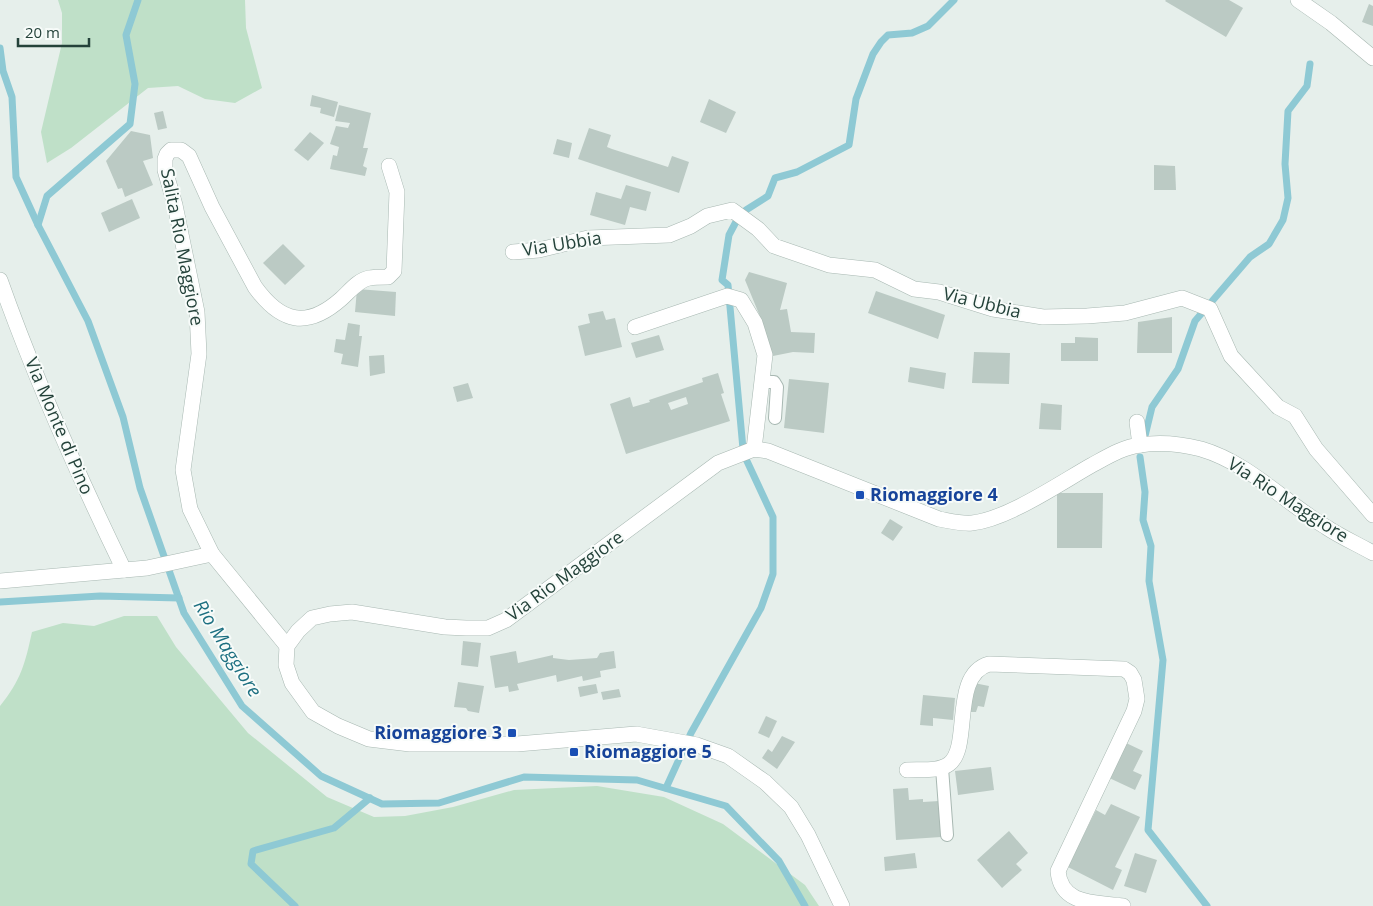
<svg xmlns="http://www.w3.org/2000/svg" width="1373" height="906" viewBox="0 0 1373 906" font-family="'Open Sans',sans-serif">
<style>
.green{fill:#bfe0c8}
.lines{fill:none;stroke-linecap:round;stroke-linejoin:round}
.stream{stroke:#8ec9d4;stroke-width:7}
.building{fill:#bbcac4;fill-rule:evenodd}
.lane-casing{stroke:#a8b8b2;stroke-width:14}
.street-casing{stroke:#a8b8b2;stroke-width:16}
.lane{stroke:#fff;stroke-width:12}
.street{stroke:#fff;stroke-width:15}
.transit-dot{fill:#1a4fb4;stroke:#f7fbf9;stroke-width:2}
.labels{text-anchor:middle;stroke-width:4;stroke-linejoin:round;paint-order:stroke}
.street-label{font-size:18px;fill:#24423a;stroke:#f7fbf9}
.transit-label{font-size:18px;font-weight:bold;fill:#164399;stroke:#f7fbf9;text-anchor:start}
.water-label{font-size:19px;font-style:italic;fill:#1c6f80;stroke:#f7fbf9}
</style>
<rect width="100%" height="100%" fill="#e6efeb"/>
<!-- green -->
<g class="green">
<polygon points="58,0 245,0 246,28 262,88 235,103 205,99 178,86 148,88 71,148 47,163 41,132 62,43 62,13"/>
<path d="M 124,616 L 157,616 L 176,647 L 248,733 L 327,797 L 374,817 L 405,816 L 453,807 L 514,790 L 597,786 L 664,797 L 723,824 L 805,885 L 819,906 L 0,906 L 0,706 C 21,680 25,664 32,632 L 63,623 L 94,626 Z"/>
</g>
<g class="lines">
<!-- stream -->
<g class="stream">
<polyline points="0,48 3,71 12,97 16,177 38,225 88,321 123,417 140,488 184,613 242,706 321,776 382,804 439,803 524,777 637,780 726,806 779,861 805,906"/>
<polyline points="38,225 47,196 130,124 135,84 126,35 138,0"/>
<polyline points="1145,436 1152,407 1178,369 1195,321 1250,257 1269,244 1283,220 1288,198 1285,164 1288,111 1307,86 1310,64"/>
<polyline points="743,449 728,285 722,280 729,235 738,218 746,210 768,196 775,178 797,172 849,145 856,99 873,54 881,42 888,35 912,33 928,26 954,0"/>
<polyline points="1140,457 1145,492 1143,520 1151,546 1149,581 1163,660 1148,830 1207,906"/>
<polyline points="0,602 100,596 179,598"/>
<polyline points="666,788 691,733 761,608 773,574 773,517 746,459"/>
<polyline points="295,906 251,864 253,851 334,828 370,798"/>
</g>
</g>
<!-- building -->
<g class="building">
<polygon points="1166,0 1229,0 1243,8 1226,37 1165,1"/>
<polygon points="1369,4 1373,6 1373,26 1362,22"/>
<polygon points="312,95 338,102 334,117 320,113 321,108 310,106"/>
<polygon points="709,99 736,112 726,133 700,122"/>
<polygon points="339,105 371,113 363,148 368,148 363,166 367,168 365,176 330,169 333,155 337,156 339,147 330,144 336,126 348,128 350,123 335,121"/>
<polygon points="163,111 167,128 158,130 154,113"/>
<polygon points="589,128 611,135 607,147 612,149 668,167 672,156 689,162 679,193 578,159"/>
<polygon points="131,131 150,135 153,158 143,161 153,185 125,197 122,188 118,189 106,161"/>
<polygon points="310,132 324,143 308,161 294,150"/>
<polygon points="557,139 572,143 569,158 553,154"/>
<polygon points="1154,165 1175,166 1176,190 1154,190"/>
<polygon points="626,185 651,192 646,211 630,207 625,225 590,215 596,192 621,199"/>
<polygon points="132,199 140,218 109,232 101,213"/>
<polygon points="283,244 305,266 285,285 263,263"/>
<polygon points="749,272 787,283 780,310 787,309 791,332 815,333 814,353 793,352 773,356 759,314 745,280"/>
<polygon points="357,289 396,292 395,316 355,312"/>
<polygon points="876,291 945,315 938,339 868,313"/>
<polygon points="603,311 606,320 615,318 622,347 585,356 578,326 590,323 588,314"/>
<polygon points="1172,317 1172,353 1137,353 1138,322"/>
<polygon points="348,323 360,325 359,336 362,336 358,367 341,364 343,354 334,352 336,339 345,340"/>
<polygon points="659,335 664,350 636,358 631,343"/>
<polygon points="1075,337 1098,338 1098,361 1061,361 1061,343 1075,343"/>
<polygon points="974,352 1010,353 1009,384 972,383"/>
<polygon points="384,355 385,373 370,376 369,356"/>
<polygon points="910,367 946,373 944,389 908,382"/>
<path d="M 718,373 L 724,393 L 721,394 L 730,421 L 626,454 L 610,404 L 630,397 L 633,407 L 650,402 L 649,400 L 703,382 L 702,378 ZM 686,397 L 688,404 L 671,410 L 668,403 Z"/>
<polygon points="789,379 829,383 824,433 784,428"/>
<polygon points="468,383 473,398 457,402 453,387"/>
<polygon points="1041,403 1062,405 1061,430 1039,429"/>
<polygon points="1057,493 1103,493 1102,548 1057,548"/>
<polygon points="890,519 903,527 893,541 881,533"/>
<polygon points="463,641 481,643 478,667 461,665"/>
<polygon points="516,651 518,663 553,655 553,658 569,660 597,658 600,653 614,651 616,668 600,671 601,677 583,681 582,676 557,682 556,675 517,684 519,690 509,692 508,686 495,688 490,656"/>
<polygon points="458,682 484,686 479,713 468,711 466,708 454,707"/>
<polygon points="974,683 989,686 984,707 978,706 976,712 968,712"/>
<polygon points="596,684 598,693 580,697 578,687"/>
<polygon points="619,689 621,697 603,700 601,692"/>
<polygon points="923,695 955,698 953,720 933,718 933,726 920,725"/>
<polygon points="766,716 777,721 769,738 758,733"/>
<polygon points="782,736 795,742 777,769 762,758 768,749 772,752"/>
<polygon points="1124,742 1143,751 1133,771 1142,775 1135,790 1105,776"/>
<polygon points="991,767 994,790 958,795 955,771"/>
<polygon points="908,788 909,800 923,799 923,802 939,801 941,837 896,840 893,789"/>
<polygon points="1111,804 1140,817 1115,867 1122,870 1113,890 1068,867 1096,810 1105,815"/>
<polygon points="1009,831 1028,853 1016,864 1022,870 1002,888 977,860"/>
<polygon points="915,853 917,868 885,871 884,857"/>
<polygon points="1135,853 1157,860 1146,893 1124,886"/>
</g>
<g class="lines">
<!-- lane casing -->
<g class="lane-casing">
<g id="lane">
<polyline points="762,382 774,382 777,387 775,418"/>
<polyline points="942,768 947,835"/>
</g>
</g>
<!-- street casing -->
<g class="street-casing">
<g id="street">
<polyline points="1298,0 1331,23 1373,58"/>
<polyline points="513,252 539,250 588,238 669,235 691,226 707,216 732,210 758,229 774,246 829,265 875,270 914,289 939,292 993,309 1043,317 1087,316 1125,313 1182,298 1210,309 1231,356 1278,407 1295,416 1316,449 1373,515"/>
<path d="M 0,280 C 35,379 78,475 124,570"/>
<polyline points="635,327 727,296 741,300 755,323 765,355 754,449"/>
<polyline points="1137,422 1140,445"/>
<polyline points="0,581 147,568 212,554"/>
<path d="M 287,646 L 212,554 L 190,509 L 183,470 L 199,354 L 197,312 L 175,205 L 165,170 L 165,159 L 167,154 L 171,150 L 181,150 L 189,156 L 212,207 L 255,287 C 281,323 307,329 341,299 C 349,292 358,280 369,278 C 374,277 382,277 388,277 L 394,271 L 397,192 L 389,166"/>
<path d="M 907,770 C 920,769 938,772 949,764 C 972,747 950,675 989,664 L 1124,669 L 1130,673 L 1134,680 L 1137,699 L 1134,711 L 1058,871 C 1061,906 1096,902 1123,906"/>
<path d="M 842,906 L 808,835 L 791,807 L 765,782 L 728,756 L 697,745 L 636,734 L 517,744 L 410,744 L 369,739 L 338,726 L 313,712 L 292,683 L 286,665 L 287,646 L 298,631 L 312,618 L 330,614 L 352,612 L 445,627 L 466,628 L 488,628 L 506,620 L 718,463 L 754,449 L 768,451 L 939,519 C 950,521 961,524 972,523 C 1008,519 1060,483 1092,465 C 1107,457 1123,447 1140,445 C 1160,442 1181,444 1201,449 C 1249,463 1284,502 1326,527 C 1341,537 1357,544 1373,553"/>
</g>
</g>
<!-- lane -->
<use href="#lane" class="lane"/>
<!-- street -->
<use href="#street" class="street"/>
</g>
<!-- markers -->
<g class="transit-dot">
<rect x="855" y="490" width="10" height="10" rx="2.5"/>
<rect x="507" y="728" width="10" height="10" rx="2.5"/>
<rect x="569" y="747" width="10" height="10" rx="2.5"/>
</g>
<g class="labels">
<!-- street labels -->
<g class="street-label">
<text transform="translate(562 244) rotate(-9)" y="6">Via Ubbia</text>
<text transform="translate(182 247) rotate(79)" y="6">Salita Rio Maggiore</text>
<text transform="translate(982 303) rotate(14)" y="6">Via Ubbia</text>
<text transform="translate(59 426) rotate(67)" y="6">Via Monte di Pino</text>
<text transform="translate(1288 500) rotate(33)" y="6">Via Rio Maggiore</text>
<text transform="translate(565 576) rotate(-36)" y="6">Via Rio Maggiore</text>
</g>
<!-- transit labels -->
<g class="transit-label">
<text x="870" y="501">Riomaggiore 4</text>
<text x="502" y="739" text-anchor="end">Riomaggiore 3</text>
<text x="584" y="758">Riomaggiore 5</text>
</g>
<!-- water labels -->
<g class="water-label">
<text transform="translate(228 648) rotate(58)" y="7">Rio Maggiore</text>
</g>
</g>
<!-- scale -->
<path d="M18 38v8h71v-8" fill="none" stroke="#24423a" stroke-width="2.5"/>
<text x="25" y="38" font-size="15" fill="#24423a" stroke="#f7fbf9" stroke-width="4" paint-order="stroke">20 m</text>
</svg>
